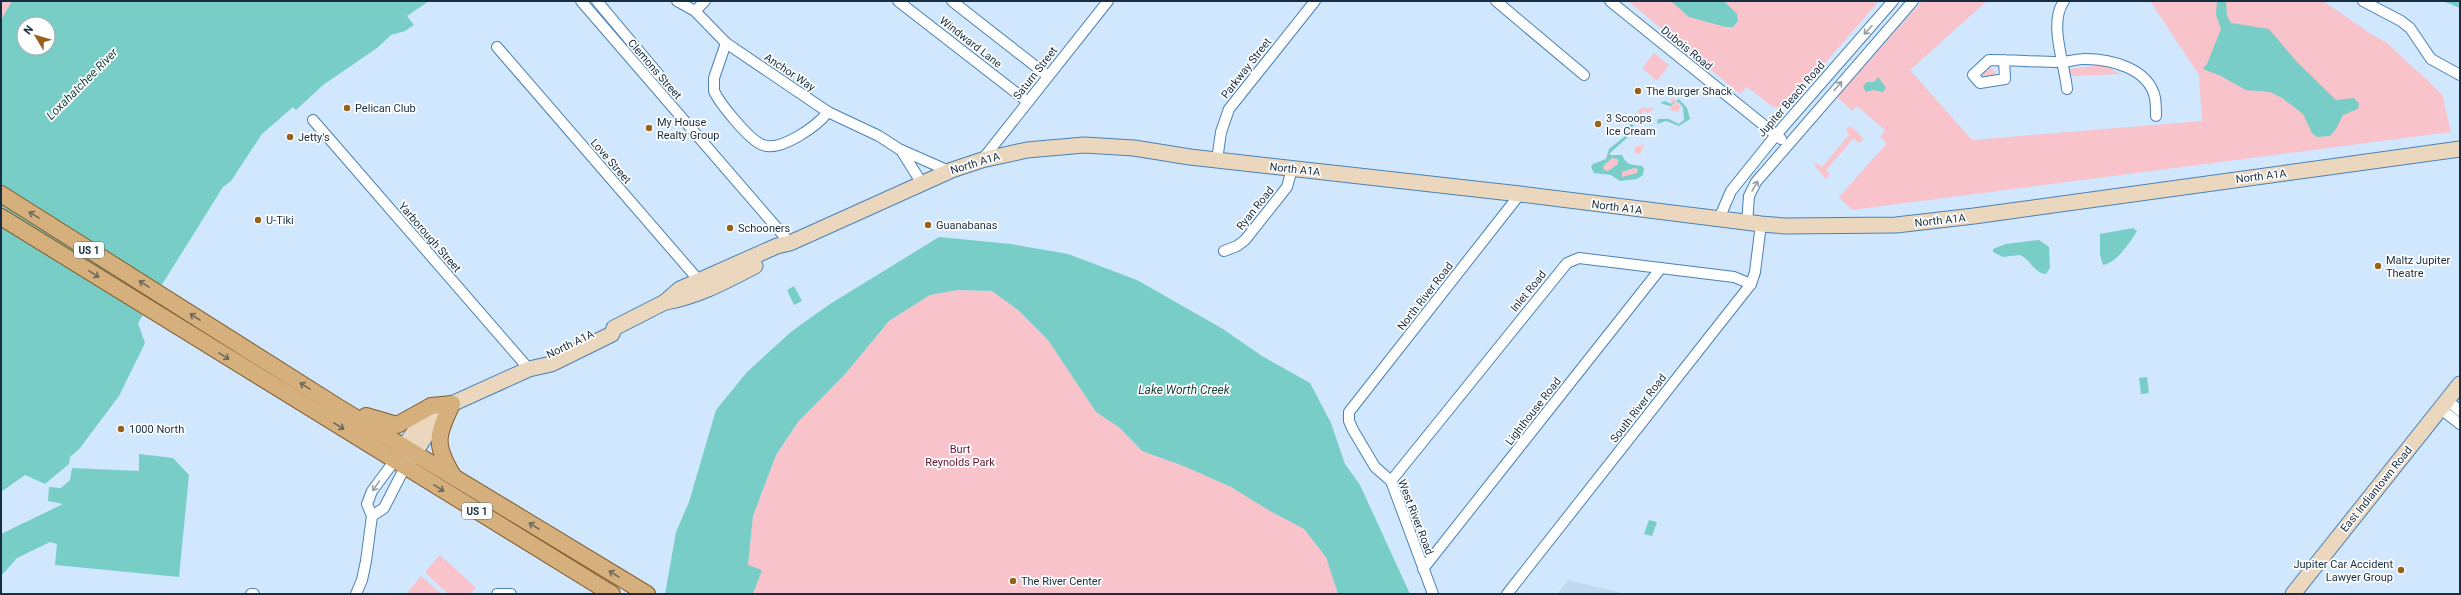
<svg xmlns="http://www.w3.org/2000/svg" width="2461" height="595" viewBox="0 0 2461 595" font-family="Roboto,sans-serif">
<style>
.built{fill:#c0d9f1}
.green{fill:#f8c3cb}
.water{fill:#78cec6;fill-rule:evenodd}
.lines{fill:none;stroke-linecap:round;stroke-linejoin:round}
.street-casing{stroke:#4a81b4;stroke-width:12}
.secondary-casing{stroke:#4a81b4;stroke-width:17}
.primary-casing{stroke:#805e2f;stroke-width:18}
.street{stroke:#fff;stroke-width:10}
.secondary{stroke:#ead7be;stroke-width:15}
.primary{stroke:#d5af7c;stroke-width:16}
.oneway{stroke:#96a0aa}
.oneway2{stroke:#6c685c}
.poi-dot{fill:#976119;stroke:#fff;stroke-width:1.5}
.labels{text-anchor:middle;stroke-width:3.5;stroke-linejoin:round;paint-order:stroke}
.shield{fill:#fff;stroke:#5c6c7b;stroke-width:1}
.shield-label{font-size:10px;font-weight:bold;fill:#162d42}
.street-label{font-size:11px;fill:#162d42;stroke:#fff}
.poi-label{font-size:11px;fill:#162d42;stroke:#fff;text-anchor:start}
.park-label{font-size:11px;fill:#65142d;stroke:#fff}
.water-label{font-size:12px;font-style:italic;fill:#1c4441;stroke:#fff}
</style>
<rect width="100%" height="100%" fill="#d1e7fe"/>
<!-- built -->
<polygon class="built" points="1568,580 1626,594 1557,594"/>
<!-- green -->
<g class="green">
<polygon points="1,1 12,1 1,20"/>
<polygon points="1628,1 1879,1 1786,108 1773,107 1747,87 1740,94"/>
<polygon points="1922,1 1987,1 1910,70 1972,140 2202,121 2199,75 2150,1 2323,1 2374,36 2386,42 2442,94 2451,132 1852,210 1839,197 1887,143 1880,137 1885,130 1857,106 1852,111 1837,97"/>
<polygon points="1654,53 1669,65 1657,81 1642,68"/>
<polygon points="2103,65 2121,74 2072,76 2068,69"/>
<polygon points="1991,67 1997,75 1982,76 1983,74"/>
<polygon points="1672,97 1675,100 1674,105 1677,102 1681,107 1678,112 1670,110"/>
<polygon points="1643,107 1646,109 1653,107 1654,108 1648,113 1643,111 1642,114 1639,115 1638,111"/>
<polygon points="1851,126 1862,137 1863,140 1859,143 1853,139 1826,170 1830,175 1826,179 1814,165 1817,163 1822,167 1849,135 1846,129"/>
<polygon points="1642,144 1644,145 1640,154 1634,153 1636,146 1641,146"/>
<polygon points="1612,158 1618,159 1618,164 1608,171 1604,170 1603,166"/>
<polygon points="1634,168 1638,169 1637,173 1622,178 1622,172"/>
<polygon points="958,290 992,291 1018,310 1048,340 1096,412 1120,428 1142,451 1186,467 1231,487 1270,511 1304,529 1326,557 1338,594 753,594 762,570 748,565 753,516 776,455 798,422 846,373 889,321 930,295"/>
<polygon points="440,555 476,588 470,594 448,594 425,572"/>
<polygon points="421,576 441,594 406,594"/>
</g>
<!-- water -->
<g class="water">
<path d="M 12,1 L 429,1 L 407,16 L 414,25 L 405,31 L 391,35 L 377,48 L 323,85 L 296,110 L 293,107 L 262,134 L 231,181 L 223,187 L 138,323 L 145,343 L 119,396 L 80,448 L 70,457 L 69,464 L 45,484 L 25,475 L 1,492 L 1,20 ZM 24,24 L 48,24 L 48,48 L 24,48 Z"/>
<polygon points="1671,1 1724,1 1737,14 1738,21 1733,27 1726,27 1689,17"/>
<polygon points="2217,1 2226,1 2227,16 2231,23 2269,29 2296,61 2336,100 2354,98 2359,103 2358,109 2343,115 2336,129 2330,136 2317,137 2312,133 2303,114 2282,98 2270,92 2246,90 2219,75 2205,70 2203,68 2207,64 2221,29 2216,15"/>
<polygon points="2445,1 2460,1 2460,8 2445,2"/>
<polygon points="1878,77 1886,88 1883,92 1873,90 1866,92 1863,86 1867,82 1874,82"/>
<polygon points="1679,99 1687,108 1690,119 1679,126 1666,121 1657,124 1658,119 1669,119 1679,124 1684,120 1683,107 1677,101 1670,106 1660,103 1665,101 1671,104"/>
<path d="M 1631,123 L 1634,127 L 1629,130 L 1627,138 L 1610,153 L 1610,155 L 1622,155 C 1627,166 1631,164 1642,166 L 1644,169 L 1643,175 L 1637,179 L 1620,181 L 1611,175 L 1594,173 L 1591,167 L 1593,164 L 1606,159 L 1609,149 L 1624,137 ZM 1612,158 L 1618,159 L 1618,164 L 1608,171 L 1604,170 L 1603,166 ZM 1634,168 L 1638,169 L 1637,173 L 1622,177 L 1622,172 Z"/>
<path d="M 2133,228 L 2137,231 C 2130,242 2117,263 2103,265 L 2100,255 L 2100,234 Z"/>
<polygon points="939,237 1011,244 1068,254 1137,280 1223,329 1262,356 1310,383 1331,423 1345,464 1360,485 1410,594 1338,594 1326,557 1304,529 1270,511 1231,487 1186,467 1142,451 1120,428 1096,412 1048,340 1018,310 992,291 958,290 930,295 889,321 846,373 798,422 776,455 753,516 748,565 762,570 753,594 665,594 676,532 689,502 716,410 747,372 792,331 830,304"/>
<path d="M 2039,240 L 2049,247 L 2050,268 L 2046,274 C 2035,274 2030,259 2020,255 L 2003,257 L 1993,252 L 1993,249 L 2006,244 Z"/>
<polygon points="794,286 802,301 794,305 787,290"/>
<polygon points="2147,377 2149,393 2141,394 2139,378"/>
<polygon points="139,454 173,458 189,475 179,577 55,565 57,544 50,542 17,558 1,576 1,534 63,504 48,501 49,487 61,488 70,480 72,468 139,471"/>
<polygon points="1649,520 1657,522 1652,536 1644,534"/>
</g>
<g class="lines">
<!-- street casing -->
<g class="street-casing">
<g id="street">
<polyline points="581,1 790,243"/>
<polyline points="597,1 659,75"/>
<polyline points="677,1 695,11 726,43 828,112 879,136 899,149 949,171"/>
<polyline points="898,1 1028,102"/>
<polyline points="952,1 1048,76"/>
<polyline points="1496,1 1584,75"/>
<polyline points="1610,1 1781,139"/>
<path d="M 2064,1 C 2048,23 2065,65 2067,89"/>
<polyline points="2363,1 2401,21 2410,28 2431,59 2460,75"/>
<polyline points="695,11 705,1"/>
<path d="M 726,43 L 714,78 L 714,91 C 720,104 750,141 763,145 C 781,152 817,126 828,112"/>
<polyline points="497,47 702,284"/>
<path d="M 2004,60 L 2005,79 L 1980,83 L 1973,75 L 1989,60 C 2013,60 2036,62 2060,62 C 2068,62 2076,59 2085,59 C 2110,59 2149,68 2155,98 C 2156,104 2156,110 2156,116"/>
<polyline points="313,120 529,369"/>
<polyline points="901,150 921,182"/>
<polyline points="982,160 1108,1"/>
<polyline points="1217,160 1221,132 1229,109 1315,1"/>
<polyline points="1718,221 1731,191 1776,135 1893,1"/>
<polyline points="1747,223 1749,196 1756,182 1913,1"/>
<polyline points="1224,251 1237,246 1245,240 1287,187 1292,169"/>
<polyline points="2447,400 2460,411"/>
<polyline points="2441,409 2460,424"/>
<polyline points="1391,481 1567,263 1579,258 1734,277 1751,284"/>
<polyline points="372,516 384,508 405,467"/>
<polyline points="1423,569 1661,268"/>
<polyline points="251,594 254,594"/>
<polyline points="356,594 362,580 366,561 372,516 367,504 372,491 395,460"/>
<polyline points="497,594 511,594"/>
<polyline points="1433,594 1391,481 1375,467 1353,430 1349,421 1349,412 1520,194"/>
<polyline points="1507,594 1751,284 1755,272 1761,224"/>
</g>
</g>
<!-- secondary casing -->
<g class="secondary-casing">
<g id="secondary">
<path d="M 666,302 C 699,296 726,281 755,266"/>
<polyline points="396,457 418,427 434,412 529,369 551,364 612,334 614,328 665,302 680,289 777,246 790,243 952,170 982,160 1027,150 1084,145 1134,148 1190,157 1520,194 1761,224 1785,226 1896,225 1974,216 2460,149"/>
<polyline points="408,463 433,425 447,409"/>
<polyline points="2293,594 2460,384"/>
</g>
</g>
<!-- primary casing -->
<g class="primary-casing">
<g id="primary">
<polyline points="1,194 338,407 647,594"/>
<polyline points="1,217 612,594"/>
<path d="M 452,404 C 437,435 434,444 452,474"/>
<polyline points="366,416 397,425 431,406 452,404"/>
</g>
</g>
<!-- street -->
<use href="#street" class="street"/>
<!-- secondary -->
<use href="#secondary" class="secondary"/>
<!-- primary -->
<use href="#primary" class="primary"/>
</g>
<!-- one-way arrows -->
<defs><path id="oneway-shaft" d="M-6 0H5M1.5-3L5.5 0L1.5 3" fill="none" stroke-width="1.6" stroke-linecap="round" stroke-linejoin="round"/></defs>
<g class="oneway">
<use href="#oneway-shaft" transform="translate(1868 30) rotate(132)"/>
<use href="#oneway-shaft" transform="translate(1838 86) rotate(-49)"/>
<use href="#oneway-shaft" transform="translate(1755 186) rotate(-60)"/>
<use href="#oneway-shaft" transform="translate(376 486) rotate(124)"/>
</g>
<g class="oneway2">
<use href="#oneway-shaft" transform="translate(34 215) rotate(-148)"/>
<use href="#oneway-shaft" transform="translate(94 274) rotate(32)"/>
<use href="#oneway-shaft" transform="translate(144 284) rotate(-148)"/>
<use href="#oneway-shaft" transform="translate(195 317) rotate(-148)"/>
<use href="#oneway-shaft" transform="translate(224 356) rotate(32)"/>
<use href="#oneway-shaft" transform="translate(305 386) rotate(-148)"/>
<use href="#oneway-shaft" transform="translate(339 426) rotate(31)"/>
<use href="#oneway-shaft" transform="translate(439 488) rotate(32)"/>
<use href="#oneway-shaft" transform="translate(534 526) rotate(-148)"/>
<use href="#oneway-shaft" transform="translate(614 574) rotate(-149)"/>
</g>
<!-- markers -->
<g class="poi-dot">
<circle cx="1638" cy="91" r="4"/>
<circle cx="347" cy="108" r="4"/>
<circle cx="1598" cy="124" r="4"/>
<circle cx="649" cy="128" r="4"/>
<circle cx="290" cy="137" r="4"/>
<circle cx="258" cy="220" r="4"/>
<circle cx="928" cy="225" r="4"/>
<circle cx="730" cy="228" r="4"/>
<circle cx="2378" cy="266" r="4"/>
<circle cx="121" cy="429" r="4"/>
<circle cx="2401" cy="570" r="4"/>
<circle cx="1013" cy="581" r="4"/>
</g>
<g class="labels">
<!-- shield labels -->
<g class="shield">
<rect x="74" y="242" width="30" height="16" rx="3"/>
<rect x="462" y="503" width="30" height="16" rx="3"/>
</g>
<g class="shield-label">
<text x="89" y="254">US 1</text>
<text x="477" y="515">US 1</text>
</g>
<!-- street labels -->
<g class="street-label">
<text transform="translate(971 42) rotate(38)" y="4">Windward Lane</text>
<text transform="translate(1687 48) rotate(39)" y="4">Dubois Road</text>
<text transform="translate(1246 68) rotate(-52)" y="4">Parkway Street</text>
<text transform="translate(655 69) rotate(49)" y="4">Clemons Street</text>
<text transform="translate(790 72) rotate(34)" y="4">Anchor Way</text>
<text transform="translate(1035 73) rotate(-52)" y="4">Saturn Street</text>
<text transform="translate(1791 99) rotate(-49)" y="4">Jupiter Beach Road</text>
<text transform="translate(611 161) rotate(49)" y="4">Love Street</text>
<text transform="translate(975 163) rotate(-17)" y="4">North A1A</text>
<text transform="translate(1295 169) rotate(6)" y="4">North A1A</text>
<text transform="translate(2261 176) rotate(-7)" y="4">North A1A</text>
<text transform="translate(1617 207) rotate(7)" y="4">North A1A</text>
<text transform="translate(1255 208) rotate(-51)" y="4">Ryan Road</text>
<text transform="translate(1940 220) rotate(-6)" y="4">North A1A</text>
<text transform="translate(430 237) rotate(49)" y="4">Yarborough Street</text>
<text transform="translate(1528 291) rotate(-51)" y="4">Inlet Road</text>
<text transform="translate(1425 296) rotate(-52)" y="4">North River Road</text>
<text transform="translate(570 344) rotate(-26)" y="4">North A1A</text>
<text transform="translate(1638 408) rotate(-52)" y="4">South River Road</text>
<text transform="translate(1533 411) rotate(-52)" y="4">Lighthouse Road</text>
<text transform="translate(2376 489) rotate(-51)" y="4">East Indiantown Road</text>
<text transform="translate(1416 517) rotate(69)" y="4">West River Road</text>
</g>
<!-- poi labels -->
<g class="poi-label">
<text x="1646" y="95">The Burger Shack</text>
<text x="355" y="112">Pelican Club</text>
<text x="1606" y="122">3 Scoops<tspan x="1606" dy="13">Ice Cream</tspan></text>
<text x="657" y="126">My House<tspan x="657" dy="13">Realty Group</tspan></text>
<text x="298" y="141">Jetty's</text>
<text x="266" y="224">U-Tiki</text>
<text x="936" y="229">Guanabanas</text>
<text x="738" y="232">Schooners</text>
<text x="2386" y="264">Maltz Jupiter<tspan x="2386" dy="13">Theatre</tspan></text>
<text x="129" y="433">1000 North</text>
<text x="2393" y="568" text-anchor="end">Jupiter Car Accident<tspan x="2393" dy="13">Lawyer Group</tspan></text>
<text x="1021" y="585">The River Center</text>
</g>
<!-- park labels -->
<g class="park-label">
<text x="960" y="453">Burt<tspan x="960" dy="13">Reynolds Park</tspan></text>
</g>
<!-- water labels -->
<g class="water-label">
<text transform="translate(82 84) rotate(-45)" y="4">Loxahatchee River</text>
<text x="1184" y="394">Lake Worth Creek</text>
</g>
</g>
<!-- border -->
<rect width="2461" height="595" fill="none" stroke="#162d42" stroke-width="4"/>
<!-- north arrow -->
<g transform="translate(36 36) rotate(308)"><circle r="19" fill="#ffffff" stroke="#a2abb3"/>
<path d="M0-3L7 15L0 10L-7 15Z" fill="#976119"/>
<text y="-6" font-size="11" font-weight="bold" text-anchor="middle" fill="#162d42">N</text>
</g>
</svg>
